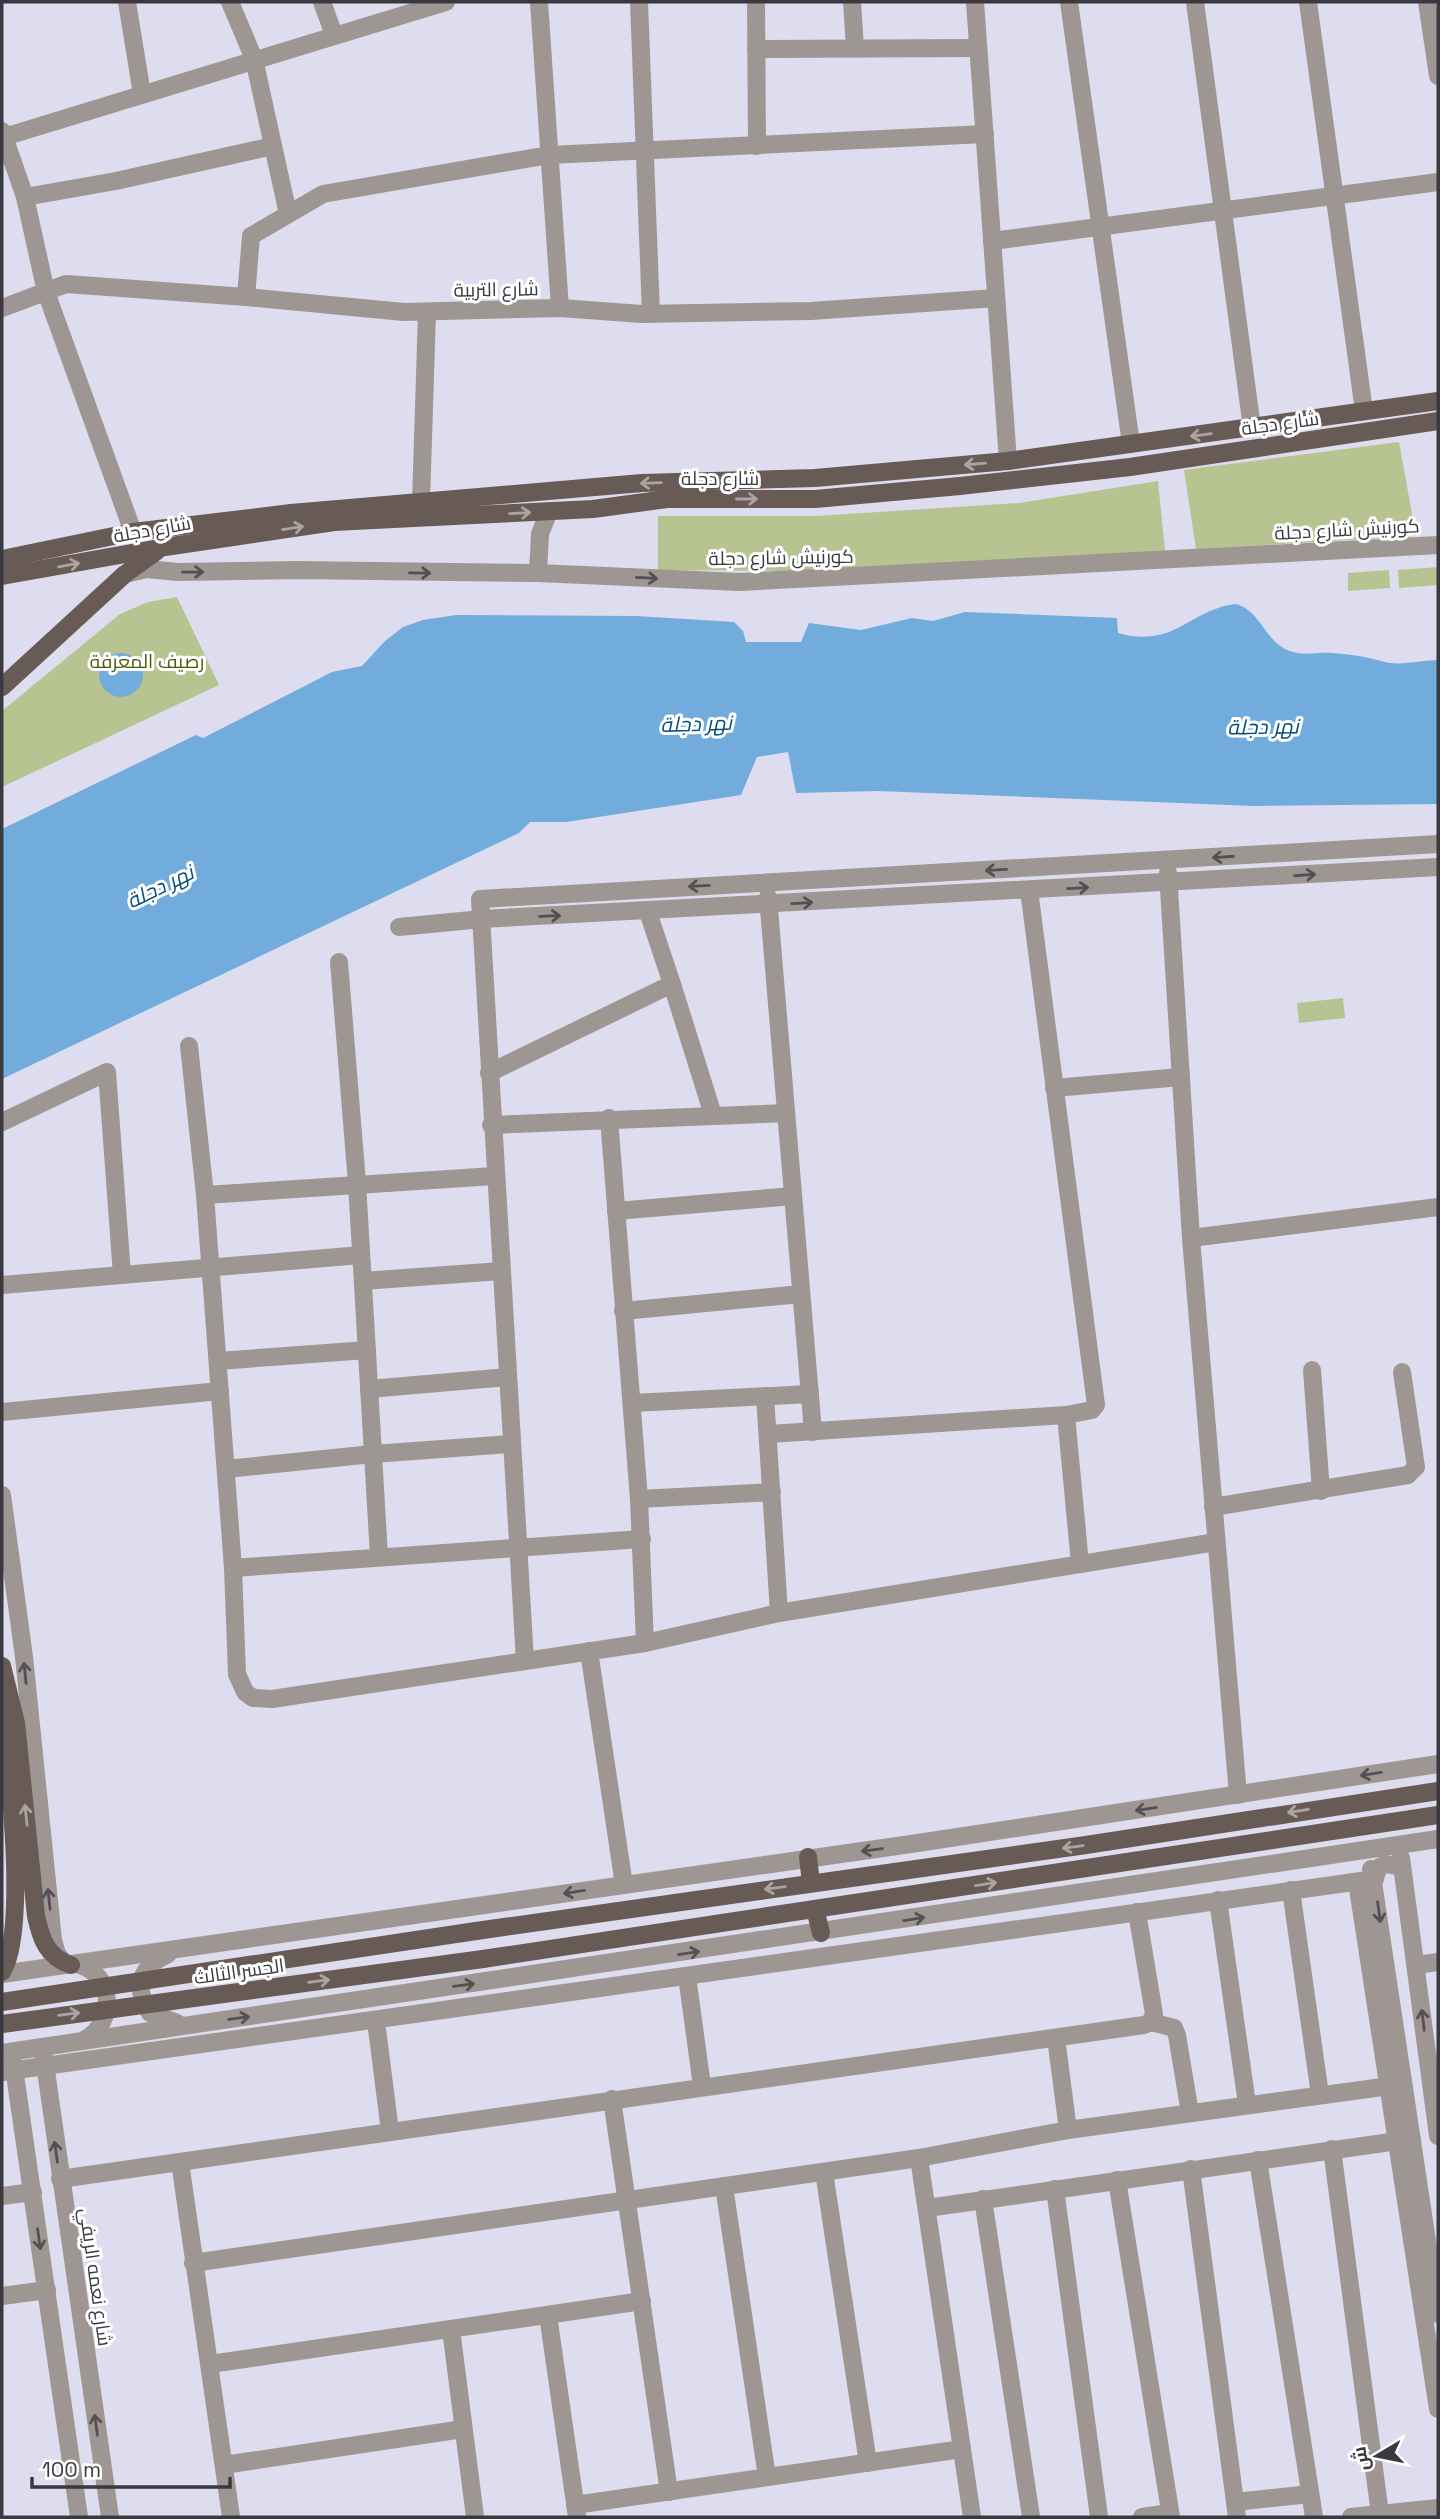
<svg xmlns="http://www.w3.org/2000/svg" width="1440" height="2519" viewBox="0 0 1440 2519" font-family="'Space Grotesk',Cairo,sans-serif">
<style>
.green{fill:#b7c492}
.water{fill:#71acdd}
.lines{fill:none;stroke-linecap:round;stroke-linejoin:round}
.minor{stroke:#9e9692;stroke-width:18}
.major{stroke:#685a54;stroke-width:18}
.major-bridge{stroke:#685a54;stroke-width:18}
.oneway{stroke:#aca4a1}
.oneway2{stroke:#535054}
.labels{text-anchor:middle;stroke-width:6;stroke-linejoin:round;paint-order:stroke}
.street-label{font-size:19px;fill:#3a3940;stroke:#fff}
.park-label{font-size:19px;fill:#4c5908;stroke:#fff}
.water-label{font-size:21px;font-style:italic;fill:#034d7b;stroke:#fff}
</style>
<rect width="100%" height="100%" fill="#dedcef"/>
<!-- green -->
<g class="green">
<polygon points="1399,442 1416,536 1196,549 1184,470"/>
<polygon points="1158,481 1165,551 807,571 658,570 658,516 816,516 1019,503"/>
<polygon points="1438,567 1438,585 1399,588 1398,570"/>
<polygon points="1389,570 1390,588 1348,591 1348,573"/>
<polygon points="177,597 219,685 2,787 2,711 120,614 148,602"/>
<polygon points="1343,998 1345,1018 1299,1023 1297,1003"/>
</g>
<!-- water -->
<g class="water">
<path d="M 1235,604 C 1259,609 1264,638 1285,649 C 1301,657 1315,652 1332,653 C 1350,654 1368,657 1385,662 C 1400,666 1422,660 1438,660 L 1438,804 L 1254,806 L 878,791 L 796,793 L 788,752 L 757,757 L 741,795 L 566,822 L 530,822 L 519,833 L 2,1079 L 2,829 L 196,735 L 203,738 L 332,672 L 362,666 L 385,641 L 403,627 L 423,620 L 456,615 L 636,616 L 734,622 L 743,631 L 746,642 L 801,642 L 809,623 L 861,630 L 912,618 L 933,621 L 965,612 L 1117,618 L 1118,633 C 1174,649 1189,610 1235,604 Z"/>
<circle cx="121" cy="675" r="22"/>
</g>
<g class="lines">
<!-- minor -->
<g class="minor">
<polyline points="127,2 142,94"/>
<polyline points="230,2 254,59 288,214"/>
<polyline points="322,2 334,35"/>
<polyline points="539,2 560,308"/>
<polyline points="639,2 651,314"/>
<polyline points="756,2 757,146"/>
<polyline points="852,2 855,48"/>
<polyline points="975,2 1008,461"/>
<polyline points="1069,2 1131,444"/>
<polyline points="1195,2 1252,428"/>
<polyline points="1308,2 1364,411"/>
<polyline points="1427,2 1438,76"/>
<polyline points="756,49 978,48"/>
<polyline points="2,131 25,197 46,292 133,532"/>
<polyline points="4,137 446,2"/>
<polyline points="25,197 116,181 273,146"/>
<polyline points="992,241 1438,182"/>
<polyline points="246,297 251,236 323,194 549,155 985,134"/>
<polyline points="2,308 66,284 246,297 404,312 560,308 642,314 811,311 996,298"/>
<polyline points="421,502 427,312"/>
<polyline points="538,573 540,534 549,511"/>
<polyline points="125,574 147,569 178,572 297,570 538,573 740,582 1438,545"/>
<polyline points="1168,873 1191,1238 1238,1795"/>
<polyline points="768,897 813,1432"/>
<polyline points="399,927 482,919 1438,867"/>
<polyline points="339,962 357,1183 379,1556"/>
<polyline points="672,984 713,1115"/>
<polyline points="189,1046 205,1195 233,1568 237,1674 245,1692 253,1698 272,1699 645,1643 779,1613 1216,1542"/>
<polyline points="489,1073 672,984 648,912"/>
<polyline points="1054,1088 1181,1077"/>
<polyline points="609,1118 639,1499 645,1643"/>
<polyline points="2,1122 107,1072 122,1275"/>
<polyline points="491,1125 786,1113"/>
<polyline points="205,1195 494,1176"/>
<polyline points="616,1211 793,1196"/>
<polyline points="1191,1238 1438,1207"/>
<polyline points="363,1281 501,1271"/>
<polyline points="2,1285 361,1255"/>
<polyline points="623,1311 801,1294"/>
<polyline points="218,1361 367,1350"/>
<polyline points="1312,1370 1321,1491"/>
<polyline points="369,1389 508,1377"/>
<polyline points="765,1396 779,1613"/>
<polyline points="632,1403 810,1394"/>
<polyline points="2,1412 220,1391"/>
<polyline points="1066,1415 1080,1564"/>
<polyline points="769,1434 1066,1415 1092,1410 1096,1405 1029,890"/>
<polyline points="226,1469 373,1454 511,1444"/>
<polyline points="2,1495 24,1657 53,1940 57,1954 63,1961"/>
<polyline points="639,1499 772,1492"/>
<polyline points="1213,1507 1408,1475 1416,1467 1402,1372"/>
<polyline points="233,1568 642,1539"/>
<polyline points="589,1651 624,1885"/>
<polyline points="525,1661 480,899 1438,844"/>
<polyline points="1401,1858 1438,2136"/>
<polyline points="1371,1869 1438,2314"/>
<polyline points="1357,1882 1438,2409"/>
<polyline points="1291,1890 1320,2095"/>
<polyline points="1218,1900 1247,2104"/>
<path d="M 168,1954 C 140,1967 133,1987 150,2013 L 177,2023"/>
<path d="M 76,1964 C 114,1972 117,2023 84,2040"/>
<polyline points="1416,1965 1438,1962"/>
<polyline points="2,1974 911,1844 1438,1764"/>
<polyline points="687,1976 702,2086"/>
<polyline points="376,2021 390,2131"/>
<polyline points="1151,2022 1174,2028 1177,2035 1190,2113"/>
<polyline points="1056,2038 1068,2130"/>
<polyline points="2,2053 1438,1839"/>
<polyline points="44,2057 110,2517"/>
<polyline points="13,2061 79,2517"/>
<polyline points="2,2072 1375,1879 1378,1868 1385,1864 1402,1867"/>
<polyline points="612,2099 669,2492"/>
<polyline points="1332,2149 1380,2514"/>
<polyline points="919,2158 972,2517"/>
<polyline points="1258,2160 1314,2517"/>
<polyline points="180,2162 231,2517"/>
<polyline points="1191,2169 1237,2517"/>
<polyline points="824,2172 868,2463"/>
<polyline points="60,2179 1144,2025 1151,2022 1154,2014 1137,1912"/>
<polyline points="1117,2180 1171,2517"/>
<polyline points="724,2186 767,2477"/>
<polyline points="1055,2189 1099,2517"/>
<polyline points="2,2196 33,2192"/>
<polyline points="983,2199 1031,2517"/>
<polyline points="927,2208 1412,2139"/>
<polyline points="193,2263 919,2158 1068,2130 1390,2086"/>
<polyline points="2,2296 47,2290"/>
<polyline points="548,2315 577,2517"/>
<polyline points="451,2329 475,2517"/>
<polyline points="210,2364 642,2301"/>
<polyline points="224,2465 463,2429"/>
<polyline points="1235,2502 1310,2494"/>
<polyline points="575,2505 962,2449"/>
<polyline points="1142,2517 1170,2513"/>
<polyline points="1351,2517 1438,2508"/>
</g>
<!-- major -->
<g class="major">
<polyline points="2,559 133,532 291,513 642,483 815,478 1008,461 1438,401"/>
<polyline points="2,576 165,547 334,522 593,509 667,499 815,499 960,486 1130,467 1438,421"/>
<polyline points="2,687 125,574 157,551"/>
<path d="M 2,1666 L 16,1723 L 36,1916 C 41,1939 47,1957 71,1965"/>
<path d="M 2,1714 C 9,1765 28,1931 2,1972"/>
<polyline points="808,1857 811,1883"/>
<polyline points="815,1909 821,1933"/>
<polyline points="476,1931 1086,1845 1438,1791"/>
<polyline points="483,1959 1438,1815"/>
</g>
<!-- major-bridge -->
<g class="major-bridge">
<polyline points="2,2002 476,1931"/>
<polyline points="2,2024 483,1959"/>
</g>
</g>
<!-- one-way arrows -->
<defs><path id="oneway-shaft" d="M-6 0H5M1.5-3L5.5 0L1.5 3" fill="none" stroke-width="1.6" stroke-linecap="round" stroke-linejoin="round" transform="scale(1.75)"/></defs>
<g class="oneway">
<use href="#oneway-shaft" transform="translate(1201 435) rotate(172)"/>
<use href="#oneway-shaft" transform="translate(975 464) rotate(175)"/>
<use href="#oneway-shaft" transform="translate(651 483) rotate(178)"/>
<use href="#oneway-shaft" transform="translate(747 499)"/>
<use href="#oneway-shaft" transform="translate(520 513) rotate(-3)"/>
<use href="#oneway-shaft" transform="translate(293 528) rotate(-9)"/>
<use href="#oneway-shaft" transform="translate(69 565) rotate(-10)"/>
<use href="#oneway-shaft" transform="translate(1298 1811) rotate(171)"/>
<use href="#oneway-shaft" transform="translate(26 1815) rotate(-96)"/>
<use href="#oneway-shaft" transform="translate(1073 1847) rotate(172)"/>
<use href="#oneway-shaft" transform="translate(986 1884) rotate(-9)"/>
<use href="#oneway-shaft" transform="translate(775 1888) rotate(172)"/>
<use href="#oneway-shaft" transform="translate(319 1981) rotate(-8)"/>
<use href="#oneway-shaft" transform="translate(69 2014) rotate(-7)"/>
</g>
<g class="oneway2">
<use href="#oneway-shaft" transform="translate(193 572) rotate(-1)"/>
<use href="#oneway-shaft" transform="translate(420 573) rotate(1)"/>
<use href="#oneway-shaft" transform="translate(647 578) rotate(3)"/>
<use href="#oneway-shaft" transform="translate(1223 857) rotate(176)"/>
<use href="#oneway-shaft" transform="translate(996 870) rotate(177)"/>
<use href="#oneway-shaft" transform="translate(1305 875) rotate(-4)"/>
<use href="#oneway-shaft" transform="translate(699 886) rotate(177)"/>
<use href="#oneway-shaft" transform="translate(1078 888) rotate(-3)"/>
<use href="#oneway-shaft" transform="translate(802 903) rotate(-3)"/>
<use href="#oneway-shaft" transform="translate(550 916) rotate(-2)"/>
<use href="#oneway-shaft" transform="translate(25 1673) rotate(-96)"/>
<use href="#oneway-shaft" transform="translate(1371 1774) rotate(171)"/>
<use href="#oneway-shaft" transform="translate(1146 1809) rotate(171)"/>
<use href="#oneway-shaft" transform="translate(872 1850) rotate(172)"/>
<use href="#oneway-shaft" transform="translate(574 1892) rotate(171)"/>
<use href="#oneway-shaft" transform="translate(49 1899) rotate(-96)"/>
<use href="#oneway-shaft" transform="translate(1379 1912) rotate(82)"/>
<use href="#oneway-shaft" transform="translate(914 1919) rotate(-9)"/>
<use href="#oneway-shaft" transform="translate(689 1953) rotate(-9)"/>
<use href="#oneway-shaft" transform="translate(464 1985) rotate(-8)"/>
<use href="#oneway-shaft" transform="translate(239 2018) rotate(-8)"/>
<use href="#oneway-shaft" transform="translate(1423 2020) rotate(-97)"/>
<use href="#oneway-shaft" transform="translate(56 2152) rotate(-98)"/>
<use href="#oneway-shaft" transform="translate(39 2239) rotate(82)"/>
<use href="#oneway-shaft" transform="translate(96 2425) rotate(-98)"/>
</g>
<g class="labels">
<!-- street labels -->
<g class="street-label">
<text transform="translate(496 289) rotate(-1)" y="7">شارع التربية</text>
<text transform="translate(1280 423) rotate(-8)" y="7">شارع دجلة</text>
<text x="720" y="485">شارع دجلة</text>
<text transform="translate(152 529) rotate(-10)" y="7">شارع دجلة</text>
<text transform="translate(1347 529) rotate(-3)" y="7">كورنيش شارع دجلة</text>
<text transform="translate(781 557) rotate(-1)" y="7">كورنيش شارع دجلة</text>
<text transform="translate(239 1971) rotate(-8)" y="7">الجسر الثالث</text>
<text transform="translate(96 2277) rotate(82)" y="7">شارع نعمه الريفي</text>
</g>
<!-- park labels -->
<g class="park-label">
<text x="147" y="668">رصيف المعرفة</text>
</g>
<!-- water labels -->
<g class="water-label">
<text transform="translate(696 724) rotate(-2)" y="7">نهر دجلة</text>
<text transform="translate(1263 727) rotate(-1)" y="7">نهر دجلة</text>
<text transform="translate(160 887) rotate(-26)" y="7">نهر دجلة</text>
</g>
</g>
<!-- border -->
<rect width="1440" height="2519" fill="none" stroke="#3a3940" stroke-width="7"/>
<!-- north arrow -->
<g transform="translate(1377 2456) rotate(260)" stroke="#ffffff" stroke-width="5" paint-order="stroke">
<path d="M0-5L12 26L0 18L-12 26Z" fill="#3a3940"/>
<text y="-10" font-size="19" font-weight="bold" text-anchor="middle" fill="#3a3940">ش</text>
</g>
<!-- scale -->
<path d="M32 2477v10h198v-10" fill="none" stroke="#3a3940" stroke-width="3.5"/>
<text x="42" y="2477" font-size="21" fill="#3a3940" stroke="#ffffff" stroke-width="5" paint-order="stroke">100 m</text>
</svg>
